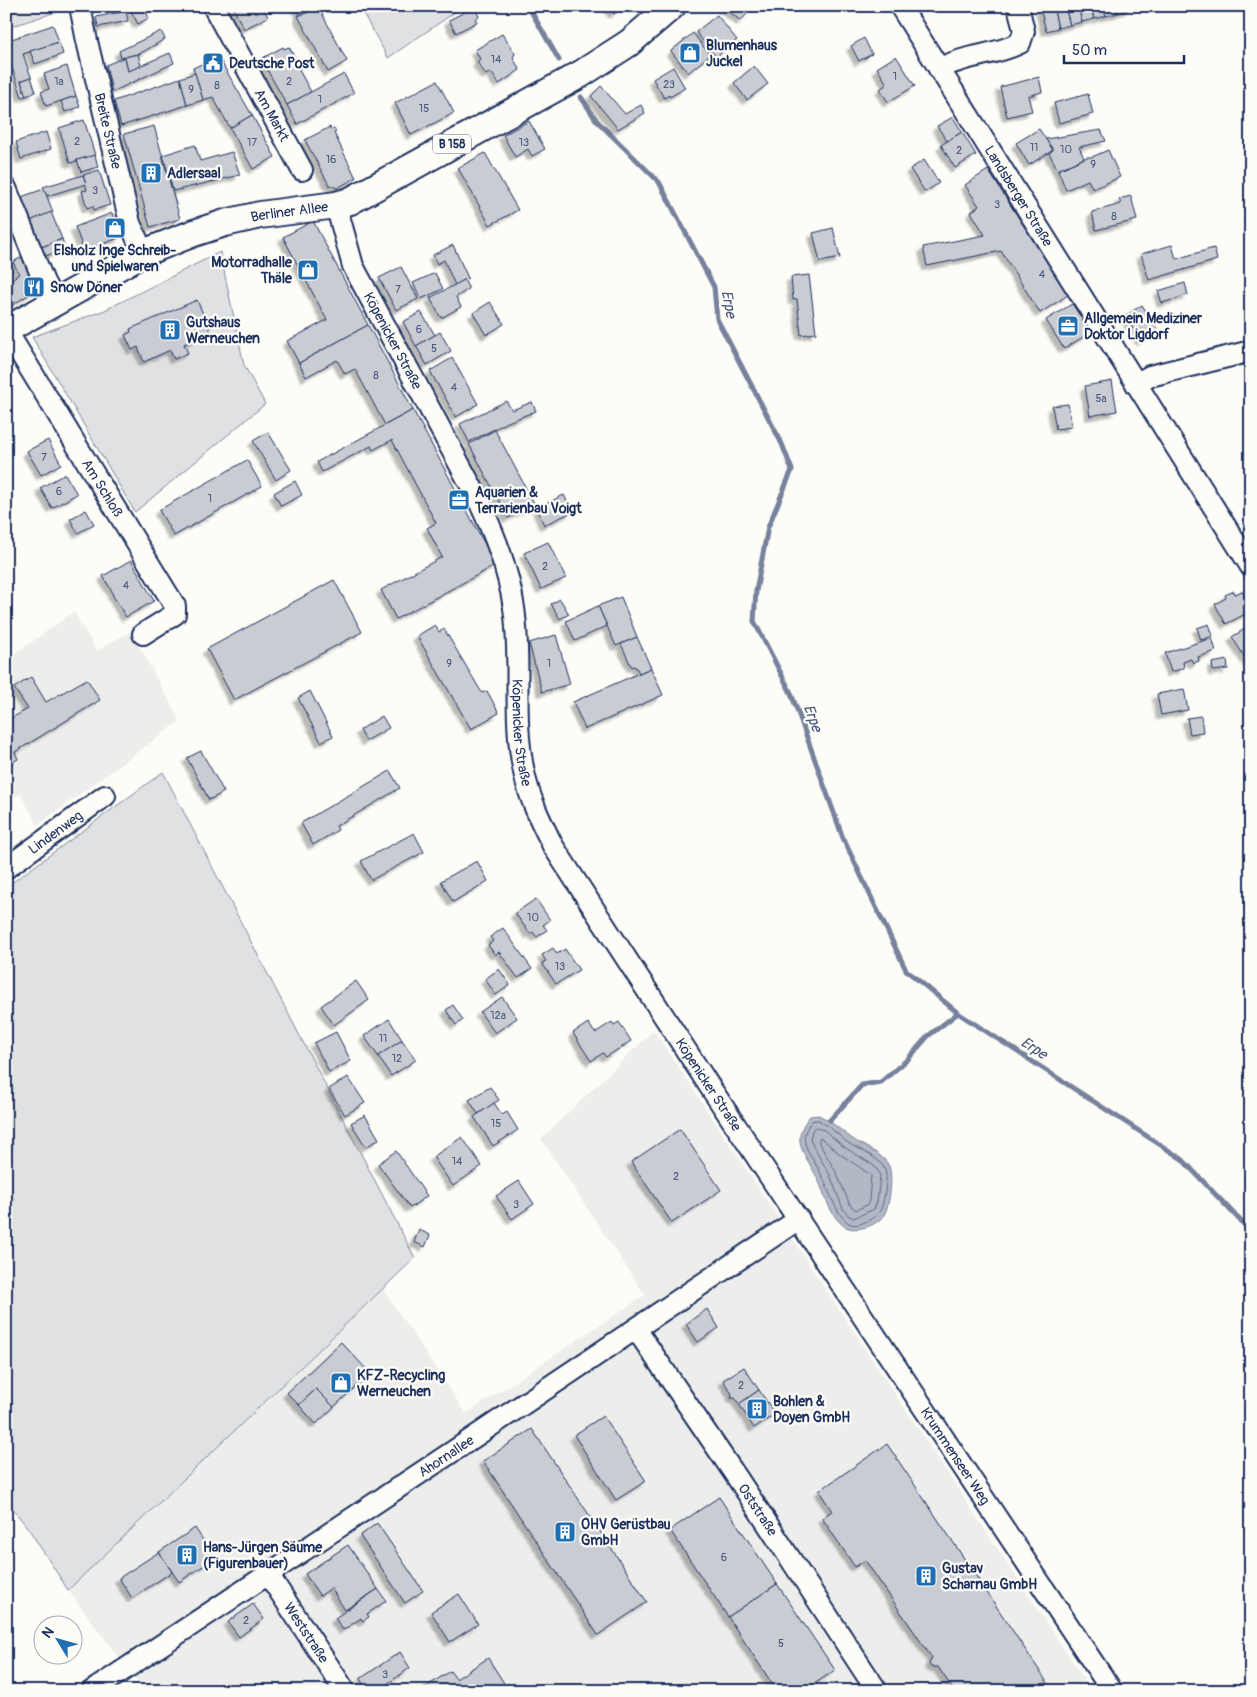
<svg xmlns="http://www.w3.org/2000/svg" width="1257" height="1697" viewBox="0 0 1257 1697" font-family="Pangolin,sans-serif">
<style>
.built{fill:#edeeec}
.green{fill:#e0e1e3;stroke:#7e88a0}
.water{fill:#b3b8c5;stroke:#76819c}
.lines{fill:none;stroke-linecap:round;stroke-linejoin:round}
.shore{stroke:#586687;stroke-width:1}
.stream{stroke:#76819c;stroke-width:5}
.building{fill:#c9ccd3;stroke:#1b2f5e;filter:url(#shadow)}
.minor-casing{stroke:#1b2f5e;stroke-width:24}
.major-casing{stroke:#1b2f5e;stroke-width:30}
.minor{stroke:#fdfcf7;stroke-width:20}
.major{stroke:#fdfcf7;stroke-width:26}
.labels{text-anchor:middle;stroke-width:4.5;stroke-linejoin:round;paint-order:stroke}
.number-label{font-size:11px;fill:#46567b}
.shield{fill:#fdfcf7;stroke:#5f6c8c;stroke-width:1}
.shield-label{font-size:12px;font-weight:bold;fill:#1b2f5e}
.poi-label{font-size:14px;font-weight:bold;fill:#1b2f5e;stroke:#fdfcf7;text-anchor:start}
.street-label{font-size:14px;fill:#1b2f5e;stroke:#fdfcf7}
.water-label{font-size:15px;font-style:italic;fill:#49587d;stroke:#fdfcf7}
</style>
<defs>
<filter id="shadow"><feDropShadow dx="-4.5" dy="4.5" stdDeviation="1" flood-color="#0004"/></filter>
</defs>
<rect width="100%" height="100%" fill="#fdfcf7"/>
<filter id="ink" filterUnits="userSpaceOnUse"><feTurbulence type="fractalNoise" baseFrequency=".02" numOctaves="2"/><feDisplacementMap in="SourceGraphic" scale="10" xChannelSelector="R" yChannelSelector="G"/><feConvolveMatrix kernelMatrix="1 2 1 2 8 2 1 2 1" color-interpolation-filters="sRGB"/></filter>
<g filter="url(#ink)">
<!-- built -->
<g class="built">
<polygon points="74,612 97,651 131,631 180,721 38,825 20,794 6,802 6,660"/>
<polygon points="654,1030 1092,1691 144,1691 68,1590 383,1289 466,1414 645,1295 541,1139"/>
</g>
<!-- green -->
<g class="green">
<polygon points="6,6 69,6 69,8 6,28"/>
<polygon points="359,6 464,6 388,58"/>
<polygon points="220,252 244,365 265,404 135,512 32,337 105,310"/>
<polygon points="163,772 415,1258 68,1590 30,1531 6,1500 6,887"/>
</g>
<!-- water -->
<path class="water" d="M 819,1115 C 831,1121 839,1129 850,1137 C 861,1146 883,1153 889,1166 C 893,1177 890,1205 884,1215 C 877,1226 855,1233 844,1226 C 827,1214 824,1187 813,1170 C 801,1149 792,1137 810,1116 Z"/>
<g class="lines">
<!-- shore -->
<g class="shore">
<path d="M 818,1120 C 830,1126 838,1135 848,1143 C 859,1150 880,1157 885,1170 C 888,1178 884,1208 878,1214 C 874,1218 869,1220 865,1222 C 858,1225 853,1226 847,1222 C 834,1212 826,1180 816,1165 C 807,1149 797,1138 812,1121 Z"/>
<polygon points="815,1127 824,1130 844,1147 873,1165 878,1171 880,1176 877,1202 874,1209 854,1218 849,1216 843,1209 830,1175 813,1146 810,1139 812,1131"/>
<polygon points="821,1138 840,1154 871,1175 869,1201 867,1205 856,1210 850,1205 836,1172 819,1143 819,1140"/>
</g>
<!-- stream -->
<g class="stream">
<polyline points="528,6 559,60"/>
<polyline points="581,97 597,121 659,182 714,287 717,319 782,444 792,470 768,527 756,591 754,621 791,693 843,838 906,970 958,1013 1182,1159 1251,1232"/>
<polyline points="830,1120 862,1085 881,1082 908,1059 928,1036 958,1013"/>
</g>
</g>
<!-- building -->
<g class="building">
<polygon points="140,6 143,6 149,18 138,24 131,11"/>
<polygon points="232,6 262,6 268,17 244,29"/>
<polygon points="296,6 315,6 316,9 300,15"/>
<polygon points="607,6 623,6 614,14"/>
<polygon points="722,6 753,6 741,21"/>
<polygon points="1048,6 1053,6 1058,28 1046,31 1040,8"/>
<polygon points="1053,6 1065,6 1070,25 1058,28"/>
<polygon points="1065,6 1078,6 1082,22 1070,25"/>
<polygon points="1078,6 1091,6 1094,19 1082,22"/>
<polygon points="1091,6 1103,6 1106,16 1094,19"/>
<polygon points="1103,6 1116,6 1118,13 1106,16"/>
<polygon points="1116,6 1129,6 1130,9 1118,13"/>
<polygon points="475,7 479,17 475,19 477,22 456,33 449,20"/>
<polygon points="319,8 347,61 328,72 298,16"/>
<polygon points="126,11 128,21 98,27 96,17"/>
<polygon points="717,15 737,40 716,57 696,32"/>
<polygon points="53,25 59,42 23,54 31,77 21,81 26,96 22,97 6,50 6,41"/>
<polygon points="161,31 165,39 141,53 121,58 119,51"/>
<polygon points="693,33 710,55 688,73 671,51"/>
<polygon points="502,34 515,53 513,58 520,70 499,84 491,72 486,75 477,62 480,59 475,50"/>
<polygon points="864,38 872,54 859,61 851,46"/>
<polygon points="59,42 63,54 35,64 30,51"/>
<polygon points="283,47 284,49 289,47 301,68 299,70 311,92 287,105 261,59"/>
<polygon points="170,53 174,63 112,92 106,65 125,57 128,71"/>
<polygon points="138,54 141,66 128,71 125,57"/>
<polygon points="896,56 915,86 888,102 880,89 887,84 877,68"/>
<polygon points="215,58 220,60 252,115 230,128 213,97 203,100 193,68"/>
<polygon points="67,66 76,96 46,106 41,92 49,89 44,74"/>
<polygon points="754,66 768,84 747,100 734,83"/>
<polygon points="673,67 685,88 670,97 669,95 664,98 653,79"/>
<polygon points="195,73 203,100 187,105 180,78"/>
<polygon points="344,74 354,93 297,124 287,105"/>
<polygon points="31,77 36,92 26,96 21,81"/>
<polygon points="1039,77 1042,92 1028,96 1032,111 1007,117 1000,87"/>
<polygon points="180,78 187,105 121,126 114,101"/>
<polygon points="437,81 454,113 411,135 395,103"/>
<polygon points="601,86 625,114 641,105 645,113 618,129 591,96"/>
<polygon points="1088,94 1093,114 1059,123 1054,103"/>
<polygon points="76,96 80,107 65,112 61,101"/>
<polygon points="252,115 275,157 253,169 230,128"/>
<polygon points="953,117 962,132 947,141 937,126"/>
<polygon points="84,120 95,155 70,163 59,128"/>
<polygon points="529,121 545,149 532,156 528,149 515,157 503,135"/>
<polygon points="154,126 180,219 150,227 124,134"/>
<polygon points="330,127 331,130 334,128 336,132 334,133 356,178 337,188 329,185 305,140"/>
<polygon points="1039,129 1053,150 1029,165 1016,143"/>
<polygon points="1101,130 1106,141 1079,147 1084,158 1058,170 1049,153 1053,150 1046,139"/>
<polygon points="46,132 51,149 21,159 16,142"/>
<polygon points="962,132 976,155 955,168 941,145"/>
<polygon points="195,145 200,161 232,152 240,175 173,191 163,155"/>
<polygon points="1108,150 1120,177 1093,189 1088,180 1066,190 1058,170 1087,157 1092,157"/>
<polygon points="485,153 518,210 490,225 458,168"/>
<polygon points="95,155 98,167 81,172 77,160"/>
<polygon points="924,160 939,183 925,192 910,169"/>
<polygon points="99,170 110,205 94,210 93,206 87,208 82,191 87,190 83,175"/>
<polygon points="988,170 1068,295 1040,313 1001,251 927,266 923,247 985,235 971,212 979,206 965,185"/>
<polygon points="83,175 86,184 47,196 43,187"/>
<polygon points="44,189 53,212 30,221 21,197"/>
<polygon points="1131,196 1137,220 1096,230 1092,212 1121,204 1119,199"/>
<polygon points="51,212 62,239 39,248 30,221"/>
<polygon points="112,213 121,237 84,251 75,227"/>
<polygon points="6,219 14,237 6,240"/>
<polygon points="313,221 368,325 299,363 287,341 327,320 283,237"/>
<polygon points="833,228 840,258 820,262 813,233"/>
<polygon points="62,239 65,249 43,257 39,248"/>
<polygon points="453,245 468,278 455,285 444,260 437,264 433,255"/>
<polygon points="1172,245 1176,259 1214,248 1217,260 1149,280 1141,254"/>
<polygon points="24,256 37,285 36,290 6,309 6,283 19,274 13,262"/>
<polygon points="401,267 418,299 396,310 379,278"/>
<polygon points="435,273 443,289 421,299 413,283"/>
<polygon points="809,275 816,333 801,335 797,299 793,300 791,277"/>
<polygon points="464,280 469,289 456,297 461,307 441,318 430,298"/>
<polygon points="1185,283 1188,295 1162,303 1158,291"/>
<polygon points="197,300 211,333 184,344 188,353 174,359 170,350 144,362 138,347 132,350 125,335 131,332 130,329"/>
<polygon points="490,302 504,324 486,335 473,313"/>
<polygon points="1072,304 1091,332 1064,349 1046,320"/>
<polygon points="1142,305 1158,330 1141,341 1125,316"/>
<polygon points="421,312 435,335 416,346 403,322"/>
<polygon points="368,325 413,410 385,425 355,369 345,374 337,360 306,377 299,363"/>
<polygon points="440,332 451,351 427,365 416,346"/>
<polygon points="452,358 478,404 456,417 430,371"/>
<polygon points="1112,381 1117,411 1090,416 1085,386"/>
<polygon points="506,401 512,410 532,402 536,411 508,422 469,442 460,424"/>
<polygon points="1068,404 1072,427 1056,429 1052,406"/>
<polygon points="413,410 496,565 396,619 381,590 442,557 427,528 436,523 392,440 373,450 371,446 322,472 317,462"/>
<polygon points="495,430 535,505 508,518 469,444"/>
<polygon points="268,432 291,470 276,480 253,441"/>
<polygon points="48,440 61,464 41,475 27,451"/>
<polygon points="247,460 262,486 174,536 159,510"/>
<polygon points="65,474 77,494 52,508 40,488"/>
<polygon points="295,481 302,495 281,506 274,493"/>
<polygon points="564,495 572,512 544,525 537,508"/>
<polygon points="86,510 94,524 78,533 70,519"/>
<polygon points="548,542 566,578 541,589 524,553"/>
<polygon points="131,560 154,601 126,617 112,594 113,593 103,576"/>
<polygon points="334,580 362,632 234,700 207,649"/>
<polygon points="1234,591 1235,594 1242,591 1251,607 1251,611 1226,624 1215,604 1226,598 1225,595"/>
<polygon points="621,597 637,637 616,646 598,606"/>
<polygon points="560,599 569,614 560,619 551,604"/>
<polygon points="598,606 607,626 575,641 566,621"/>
<polygon points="1209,624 1213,636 1201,640 1197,628"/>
<polygon points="435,625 439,632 444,629 482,693 487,691 499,713 471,729 417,636"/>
<polygon points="1251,625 1251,667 1232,637"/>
<polygon points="556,635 570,684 542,692 529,643"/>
<polygon points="637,637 651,668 639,673 636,667 631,666 621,644"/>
<polygon points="1212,638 1216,651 1198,657 1199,661 1193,663 1191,659 1183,662 1184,668 1171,672 1165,653"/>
<polygon points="1227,660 1228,669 1213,671 1212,663"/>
<polygon points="651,668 663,695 585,729 573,702"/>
<polygon points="31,677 46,702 87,679 100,700 15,752 18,759 6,766 6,721 28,709 14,688"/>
<polygon points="1184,689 1188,710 1161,715 1157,694"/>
<polygon points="310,691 333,736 321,742 298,698"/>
<polygon points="382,716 389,728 366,741 360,730"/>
<polygon points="1201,716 1203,732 1190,734 1187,718"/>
<polygon points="201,751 224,792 209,800 187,758"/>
<polygon points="390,771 400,788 336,826 338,830 313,845 301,823"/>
<polygon points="414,833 424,852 371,880 361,861"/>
<polygon points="477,861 488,881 453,902 441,881"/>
<polygon points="536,899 550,920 543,925 547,930 537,937 533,932 530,934 515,913"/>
<polygon points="503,928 532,969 518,978 499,952 495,955 488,945 493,941 490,937"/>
<polygon points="553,948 557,954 565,949 579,970 556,984 542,963 546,961 542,955"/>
<polygon points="499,969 510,985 496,995 485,979"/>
<polygon points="356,981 369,1000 334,1025 321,1006"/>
<polygon points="502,997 517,1018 495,1033 480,1012"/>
<polygon points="453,1005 463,1020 456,1025 446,1010"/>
<polygon points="389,1019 402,1040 378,1056 364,1036"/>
<polygon points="612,1022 614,1025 619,1022 631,1041 606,1057 603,1053 591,1061 573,1033 588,1023 595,1033"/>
<polygon points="336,1032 351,1061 329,1072 314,1043"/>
<polygon points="402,1040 416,1060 391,1076 378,1056"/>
<polygon points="348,1077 365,1103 345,1115 329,1089"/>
<polygon points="490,1087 499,1100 478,1114 469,1100"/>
<polygon points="494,1103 502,1115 507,1112 518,1130 493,1146 474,1117"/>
<polygon points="365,1115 379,1139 366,1147 351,1123"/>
<polygon points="680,1129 721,1190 672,1223 631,1162"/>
<polygon points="462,1137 482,1166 453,1186 433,1157"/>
<polygon points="396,1151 427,1196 410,1208 378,1164"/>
<polygon points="519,1181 534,1204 512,1219 496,1196"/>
<polygon points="419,1230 430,1235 425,1247 414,1242"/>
<polygon points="707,1309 719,1328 698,1342 686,1324"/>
<polygon points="341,1342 370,1373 334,1407 316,1389 299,1405 287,1393"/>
<polygon points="744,1367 759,1390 739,1404 735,1398 731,1398 732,1394 723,1380"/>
<polygon points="316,1389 334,1407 316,1424 299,1405"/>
<polygon points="759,1390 775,1414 754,1428 739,1404"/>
<polygon points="603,1416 646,1481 616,1500 574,1435"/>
<polygon points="532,1429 647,1602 598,1635 483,1461"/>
<polygon points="887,1444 982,1585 1053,1691 954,1691 938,1667 931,1667 929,1664 932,1658 865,1560 855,1567 822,1518 832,1511 819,1491"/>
<polygon points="719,1497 777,1584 728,1617 670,1530"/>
<polygon points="377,1523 423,1591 405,1603 360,1536"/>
<polygon points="195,1528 215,1558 179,1582 159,1552"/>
<polygon points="348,1545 378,1589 345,1610 331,1588 320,1596 305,1574"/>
<polygon points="159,1552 172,1572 132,1598 119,1578"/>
<polygon points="777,1584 835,1670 804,1691 777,1691 728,1617"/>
<polygon points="378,1589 386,1601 367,1614 369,1617 363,1621 361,1618 343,1630 335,1618"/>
<polygon points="459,1594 478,1624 450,1642 431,1612"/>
<polygon points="253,1604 264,1619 239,1637 228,1622"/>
<polygon points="400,1652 410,1668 377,1691 368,1691 360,1679"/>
<polygon points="488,1658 509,1691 420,1691 450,1671 456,1679"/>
</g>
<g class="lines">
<!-- minor casing -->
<g class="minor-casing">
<g id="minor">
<path id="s1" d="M 80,6 L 87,41 L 130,223 L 143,253"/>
<path id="s2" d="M 213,6 L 302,170"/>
<path id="s3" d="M 900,6 L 1251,567"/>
<path d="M 939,69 C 964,55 994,56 1020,43 L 1024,31 L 1018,6"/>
<polyline points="6,188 44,282 55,303"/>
<path id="s4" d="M 336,205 L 353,266 L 477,497 C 494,533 508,568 514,608 C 522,662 512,718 524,772 C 529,798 541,822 553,846 L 710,1087 L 1112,1691"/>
<path id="s5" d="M 6,330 L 175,606 L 175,614 L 143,634"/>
<polyline points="1136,384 1150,376 1251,351"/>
<path id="s6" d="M 6,868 L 105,796"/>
<path id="s7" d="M 636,1329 L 738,1479 L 877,1691"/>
<path id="s8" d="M 268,1574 L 345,1691"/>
<path id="s9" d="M 92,1691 L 452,1452 L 799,1219"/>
</g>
</g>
<!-- major casing -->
<g class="major-casing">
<g id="major">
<path id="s10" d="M 6,330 L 143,253 L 194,233 L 225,223 L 260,215 L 336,205 L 350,201 L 581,74 L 629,43 L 672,6"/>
</g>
</g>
<!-- minor -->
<use href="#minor" class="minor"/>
<!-- major -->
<use href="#major" class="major"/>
</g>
</g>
<!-- icons -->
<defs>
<g id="shop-square" transform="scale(1.125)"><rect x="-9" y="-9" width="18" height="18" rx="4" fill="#1f6fb2" stroke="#fdfcf7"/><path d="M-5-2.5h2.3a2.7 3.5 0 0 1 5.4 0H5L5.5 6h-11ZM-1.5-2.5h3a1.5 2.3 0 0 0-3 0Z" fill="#fff"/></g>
<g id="civic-square" transform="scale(1.125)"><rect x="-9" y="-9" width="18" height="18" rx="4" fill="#1f6fb2" stroke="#fdfcf7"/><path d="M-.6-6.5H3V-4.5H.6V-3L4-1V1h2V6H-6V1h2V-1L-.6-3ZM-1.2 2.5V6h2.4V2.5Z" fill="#fff"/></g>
<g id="building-square" transform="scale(1.125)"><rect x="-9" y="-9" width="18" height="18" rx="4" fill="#1f6fb2" stroke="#fdfcf7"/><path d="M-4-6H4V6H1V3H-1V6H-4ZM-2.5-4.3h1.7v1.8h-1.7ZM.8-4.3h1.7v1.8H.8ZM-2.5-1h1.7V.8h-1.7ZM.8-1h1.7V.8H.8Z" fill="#fff"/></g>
<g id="restaurant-square" transform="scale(1.125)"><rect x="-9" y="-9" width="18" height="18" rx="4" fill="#1f6fb2" stroke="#fdfcf7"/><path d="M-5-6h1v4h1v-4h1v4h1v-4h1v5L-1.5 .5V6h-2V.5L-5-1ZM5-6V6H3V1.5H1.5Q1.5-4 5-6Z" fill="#fff"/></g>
<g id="office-square" transform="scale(1.125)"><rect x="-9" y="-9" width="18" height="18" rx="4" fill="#1f6fb2" stroke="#fdfcf7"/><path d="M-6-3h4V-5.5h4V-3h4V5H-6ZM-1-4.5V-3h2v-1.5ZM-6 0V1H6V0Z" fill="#fff"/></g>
</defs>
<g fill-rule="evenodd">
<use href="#shop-square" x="690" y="53"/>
<use href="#civic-square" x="213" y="63"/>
<use href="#building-square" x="151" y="173"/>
<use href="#shop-square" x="115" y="228"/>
<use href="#shop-square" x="308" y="270"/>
<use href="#restaurant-square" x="34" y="287"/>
<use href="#office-square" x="1068" y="326"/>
<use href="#building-square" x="170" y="330"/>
<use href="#office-square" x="459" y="500"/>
<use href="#shop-square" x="341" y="1383"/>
<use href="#building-square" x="757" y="1409"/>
<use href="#building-square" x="565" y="1532"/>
<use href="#building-square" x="187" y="1555"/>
<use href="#building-square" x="926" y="1576"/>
</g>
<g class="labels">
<!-- number labels -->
<g class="number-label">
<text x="496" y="63">14</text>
<text x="895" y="80">1</text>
<text x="59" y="85">1a</text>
<text x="289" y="85">2</text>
<text x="669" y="88">23</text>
<text x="217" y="89">8</text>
<text x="191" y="93">9</text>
<text x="320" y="103">1</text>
<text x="424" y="112">15</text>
<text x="77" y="145">2</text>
<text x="252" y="146">17</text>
<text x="524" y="146">13</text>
<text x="1034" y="151">11</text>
<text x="1066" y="153">10</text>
<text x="959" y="154">2</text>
<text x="331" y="163">16</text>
<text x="1093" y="168">9</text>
<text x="95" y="194">3</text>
<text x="997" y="208">3</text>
<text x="1114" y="220">8</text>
<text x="1042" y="278">4</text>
<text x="398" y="293">7</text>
<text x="419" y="333">6</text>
<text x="434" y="352">5</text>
<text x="376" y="379">8</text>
<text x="454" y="391">4</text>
<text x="1101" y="402">5a</text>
<text x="44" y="461">7</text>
<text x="59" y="495">6</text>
<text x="210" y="502">1</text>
<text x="545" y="570">2</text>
<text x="126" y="589">4</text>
<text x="449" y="667">9</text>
<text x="549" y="667">1</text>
<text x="533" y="921">10</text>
<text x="560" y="970">13</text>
<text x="498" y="1019">12a</text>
<text x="383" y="1042">11</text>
<text x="397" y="1062">12</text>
<text x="496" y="1127">15</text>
<text x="457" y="1165">14</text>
<text x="676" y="1180">2</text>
<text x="516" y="1208">3</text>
<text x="741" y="1389">2</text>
<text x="724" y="1561">6</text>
<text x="246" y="1624">2</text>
<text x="781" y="1647">5</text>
<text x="385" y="1678">3</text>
</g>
<!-- shield labels -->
<rect class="shield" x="433" y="134.5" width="38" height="19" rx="4"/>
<g class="shield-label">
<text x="452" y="148">B 158</text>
</g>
<!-- poi labels -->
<g class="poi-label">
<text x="706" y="50">Blumenhaus<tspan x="706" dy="16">Juckel</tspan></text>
<text x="229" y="68">Deutsche Post</text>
<text x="167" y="178">Adlersaal</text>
<text x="115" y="255" text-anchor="middle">Elsholz Inge Schreib-<tspan x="115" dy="16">und Spielwaren</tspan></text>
<text x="292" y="267" text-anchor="end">Motorradhalle<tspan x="292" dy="16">Thäle</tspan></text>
<text x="50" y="292">Snow Döner</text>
<text x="1084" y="323">Allgemein Mediziner<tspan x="1084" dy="16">Doktor Ligdorf</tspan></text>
<text x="186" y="327">Gutshaus<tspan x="186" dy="16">Werneuchen</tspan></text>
<text x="475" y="497">Aquarien &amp;<tspan x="475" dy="16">Terrarienbau Voigt</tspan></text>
<text x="357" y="1380">KFZ-Recycling<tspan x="357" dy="16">Werneuchen</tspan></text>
<text x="773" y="1406">Bohlen &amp;<tspan x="773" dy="16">Doyen GmbH</tspan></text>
<text x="581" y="1529">OHV Gerüstbau<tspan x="581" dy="16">GmbH</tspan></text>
<text x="203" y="1552">Hans-Jürgen Säume<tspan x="203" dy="16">(Figurenbauer)</tspan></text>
<text x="942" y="1573">Gustav<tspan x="942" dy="16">Scharnau GmbH</tspan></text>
</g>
<!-- street labels -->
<g class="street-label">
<text dy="5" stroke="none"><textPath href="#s2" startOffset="124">Am Markt</textPath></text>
<text dy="5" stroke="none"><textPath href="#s1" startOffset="128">Breite Straße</textPath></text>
<text dy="5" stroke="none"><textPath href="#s3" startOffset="224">Landsberger Straße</textPath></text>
<text dy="5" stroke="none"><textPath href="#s10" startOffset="310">Berliner Allee</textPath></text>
<text dy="5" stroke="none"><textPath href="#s4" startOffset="148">Köpenicker Straße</textPath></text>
<text dy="5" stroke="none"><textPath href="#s5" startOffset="185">Am Schloß</textPath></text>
<text dy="5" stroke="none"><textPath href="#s4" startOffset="568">Köpenicker Straße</textPath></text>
<text dy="5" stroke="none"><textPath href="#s6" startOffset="61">Lindenweg</textPath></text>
<text dy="5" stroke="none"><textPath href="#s4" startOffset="972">Köpenicker Straße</textPath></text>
<text dy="5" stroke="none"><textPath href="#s4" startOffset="1418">Krummenseer Weg</textPath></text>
<text dy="5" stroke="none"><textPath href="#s9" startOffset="425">Ahornallee</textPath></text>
<text dy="5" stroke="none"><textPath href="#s7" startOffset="218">Oststraße</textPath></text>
<text dy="5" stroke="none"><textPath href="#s8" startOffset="70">Weststraße</textPath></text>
</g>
<!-- water labels -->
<g class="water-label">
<text transform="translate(729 304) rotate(79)" y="5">Erpe</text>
<text transform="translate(813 718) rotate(70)" y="5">Erpe</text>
<text transform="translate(1034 1048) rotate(33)" y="5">Erpe</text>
</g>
</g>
<!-- margin -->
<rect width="1257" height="1697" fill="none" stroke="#fdfcf7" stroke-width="25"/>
<rect x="12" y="12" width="1232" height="1672" fill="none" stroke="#1b2f5e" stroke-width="2" filter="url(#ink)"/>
<!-- north arrow -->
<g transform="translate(58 1640) rotate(307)"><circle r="24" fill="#fdfcf7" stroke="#a3aaba"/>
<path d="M0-4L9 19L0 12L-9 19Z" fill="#1f6fb2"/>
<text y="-8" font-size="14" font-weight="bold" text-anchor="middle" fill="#1b2f5e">N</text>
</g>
<!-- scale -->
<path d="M1064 55v8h120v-8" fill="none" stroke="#1b2f5e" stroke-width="2.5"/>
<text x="1072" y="55" font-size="15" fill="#1b2f5e" stroke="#fdfcf7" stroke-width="4" paint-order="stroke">50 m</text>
</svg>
